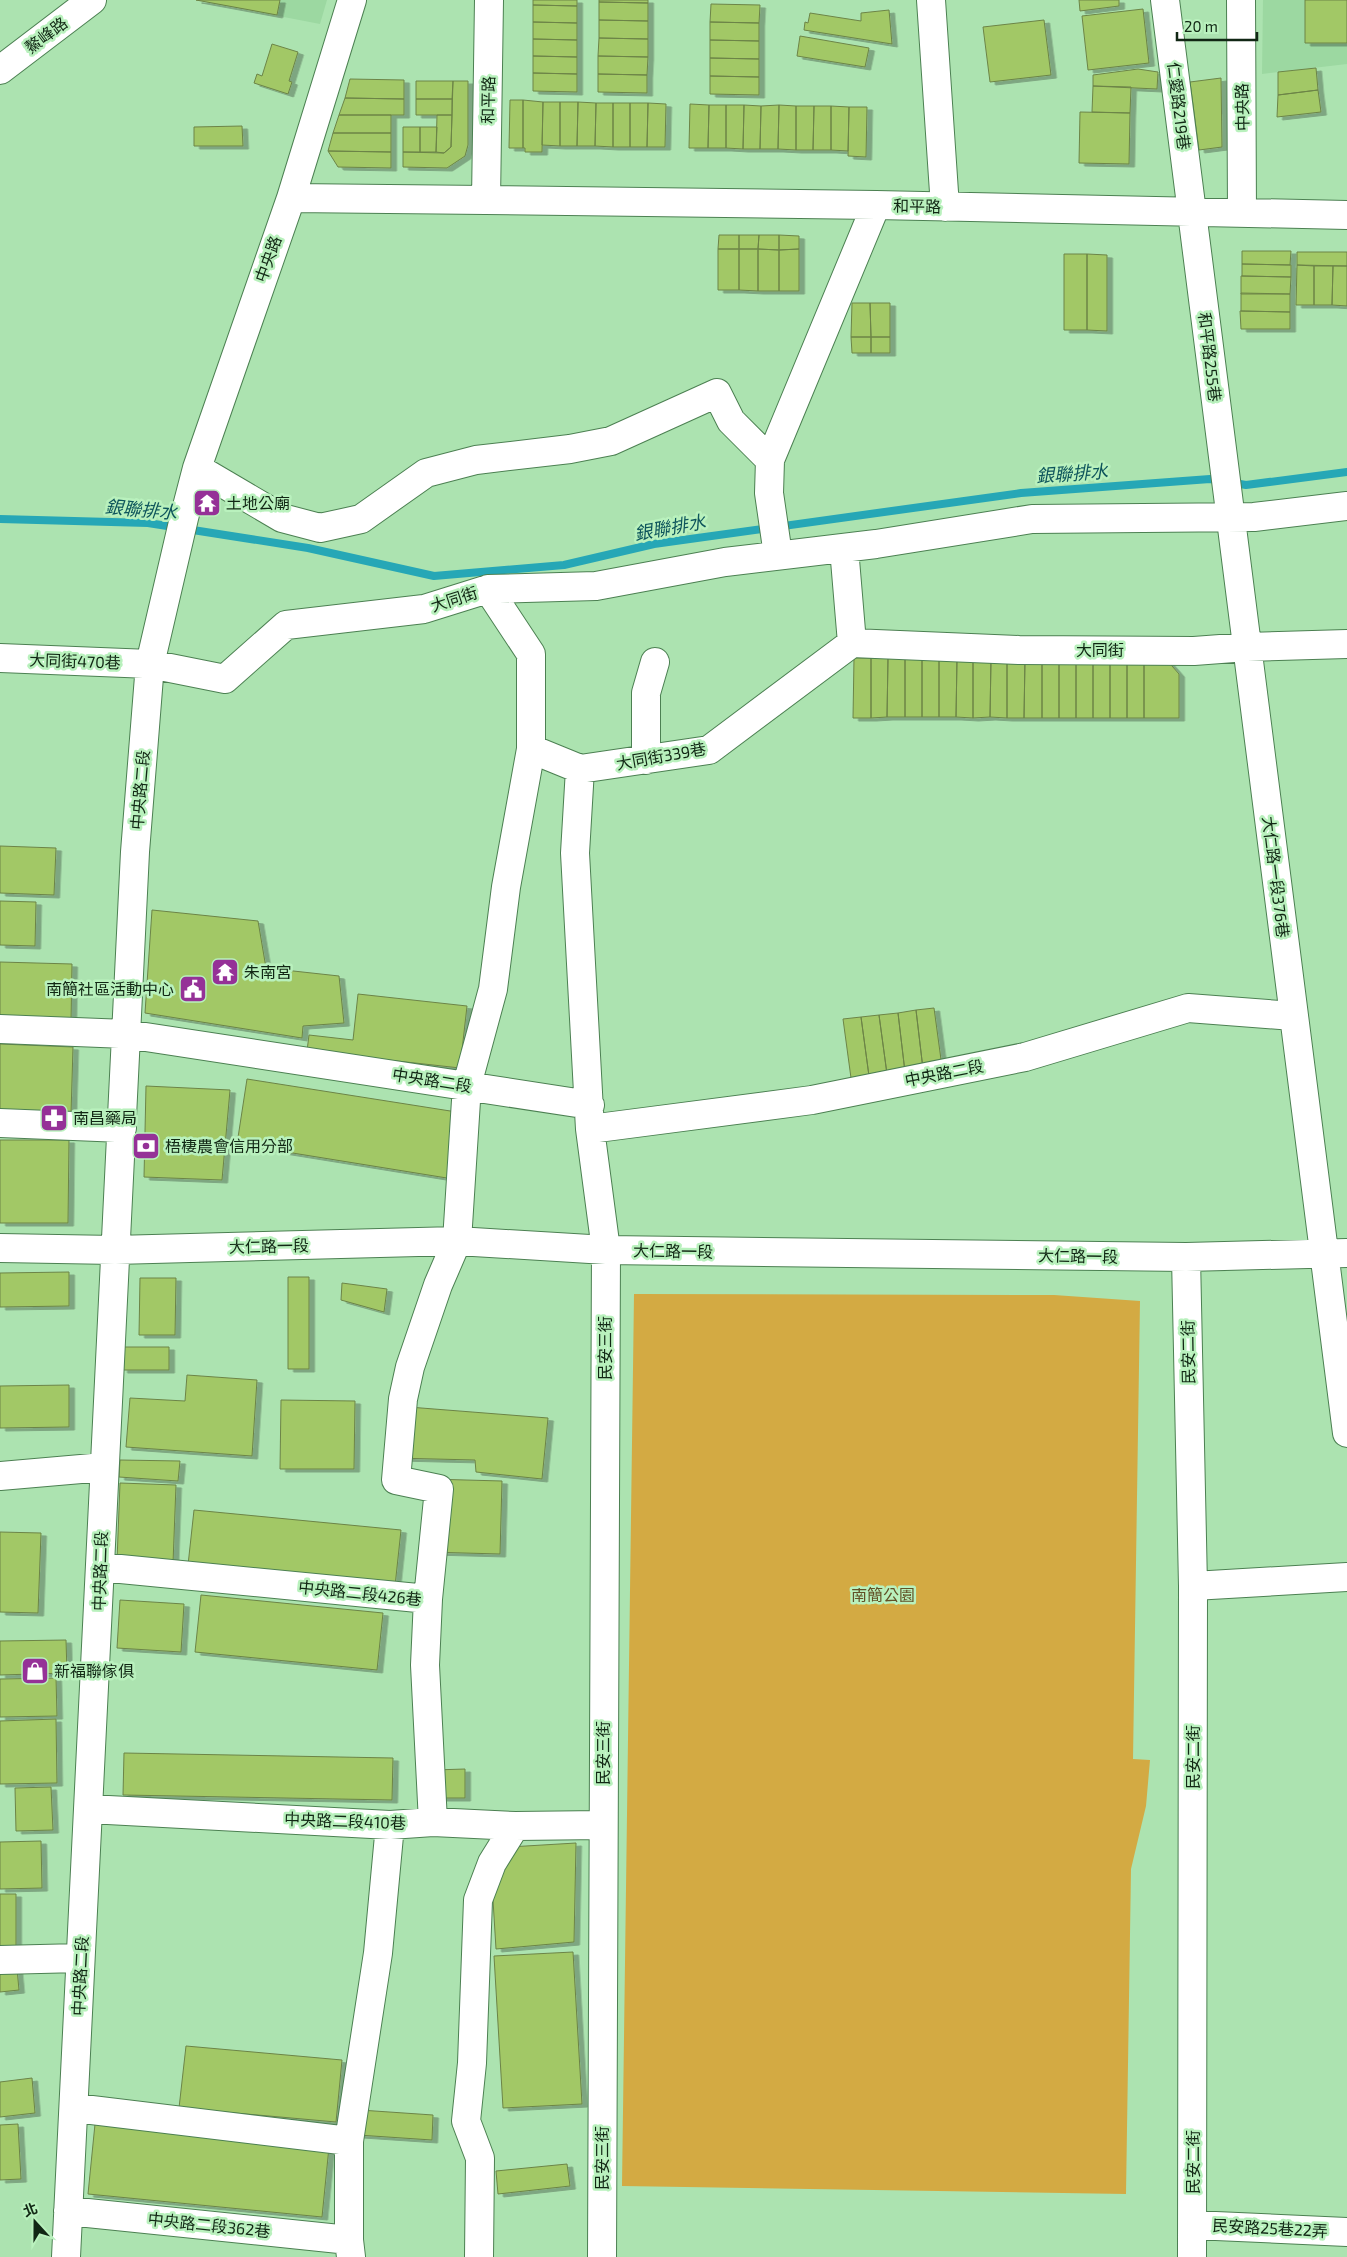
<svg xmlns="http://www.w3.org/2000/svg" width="1347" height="2257" font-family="'Exo 2','Noto Sans TC',sans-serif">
	<defs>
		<filter id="shadow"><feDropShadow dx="5.5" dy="3" stdDeviation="0" flood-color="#0004"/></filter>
	</defs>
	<rect width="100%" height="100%" fill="#ace3b0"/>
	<path fill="#9cd8a1" d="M 196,0 L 327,0 L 320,24 Z
		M 1263,0 L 1347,0 L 1347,64 L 1262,74 Z"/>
	<path fill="#d3aa43" d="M 634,1294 L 1054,1295 L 1140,1301 L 1133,1759 L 1150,1760 L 1146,1806 L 1131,1869 L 1126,2194 L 622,2186 Z"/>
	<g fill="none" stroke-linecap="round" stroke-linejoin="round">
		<path stroke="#26a7b6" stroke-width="8" d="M 0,519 L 148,523 L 308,548 L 434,576 L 564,565 L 654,544 L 1021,493 L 1210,479 L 1246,485 L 1347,472"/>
	</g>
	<path fill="#a2c866" stroke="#6c8447" filter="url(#shadow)" d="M 196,0 L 280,0 L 277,15 Z
		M 533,0 L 577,0 L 577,6 L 533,5 Z
		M 599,0 L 648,0 L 648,3 L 599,2 Z
		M 1079,0 L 1119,0 L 1119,6 L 1080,11 Z
		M 1305,0 L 1347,0 L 1347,43 L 1305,43 Z
		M 599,2 L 648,3 L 648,21 L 599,20 Z
		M 711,4 L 760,5 L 759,23 L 710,22 Z
		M 533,5 L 577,6 L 577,23 L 533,22 Z
		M 1143,9 L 1149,63 L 1088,70 L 1082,16 Z
		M 889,10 L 892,44 L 804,30 L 805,22 L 808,23 L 810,13 L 861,21 L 861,13 Z
		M 599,20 L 648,21 L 648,39 L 599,38 Z
		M 1044,20 L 1051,75 L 990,82 L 983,27 Z
		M 533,22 L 577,23 L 577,40 L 533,39 Z
		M 710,22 L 759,23 L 759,41 L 710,40 Z
		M 800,36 L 869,48 L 865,67 L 797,56 Z
		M 599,38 L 648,39 L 648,57 L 598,56 Z
		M 533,39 L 577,40 L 577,57 L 533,56 Z
		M 710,40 L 759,41 L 759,59 L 710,58 Z
		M 272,44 L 298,52 L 289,81 L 292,82 L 288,94 L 254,83 L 257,74 L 262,76 Z
		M 533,56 L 577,57 L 577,74 L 533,73 Z
		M 598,56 L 648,57 L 647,75 L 598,74 Z
		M 710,58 L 759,59 L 759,77 L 710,76 Z
		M 1316,68 L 1318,90 L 1278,95 L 1278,72 Z
		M 1138,69 L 1158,72 L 1157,89 L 1093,86 L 1093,75 Z
		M 533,73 L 577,74 L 577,92 L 533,91 Z
		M 598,74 L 647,75 L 647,93 L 598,92 Z
		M 710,76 L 759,77 L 759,95 L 710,94 Z
		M 1221,78 L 1222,147 L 1199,150 L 1190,82 Z
		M 350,79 L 404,80 L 404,99 L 345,98 Z
		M 416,81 L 453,81 L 452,99 L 416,99 Z
		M 453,81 L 468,81 L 468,145 L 465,156 L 447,168 L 403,167 L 403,152 L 444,153 L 451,147 Z
		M 1093,86 L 1131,87 L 1130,113 L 1092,112 Z
		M 1318,90 L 1321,112 L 1277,117 L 1278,95 Z
		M 345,98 L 404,99 L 404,115 L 339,115 Z
		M 416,99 L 452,99 L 452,115 L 416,115 Z
		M 510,100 L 523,100 L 523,148 L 509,148 Z
		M 523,100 L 543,102 L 542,152 L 525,152 L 525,148 L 523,148 Z
		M 543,102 L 560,102 L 560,146 L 542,145 Z
		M 560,102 L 578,102 L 577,146 L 560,146 Z
		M 578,102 L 596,103 L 595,146 L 577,146 Z
		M 596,103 L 613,103 L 613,147 L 595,146 Z
		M 613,103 L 630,103 L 630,147 L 613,147 Z
		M 630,103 L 648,103 L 647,147 L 630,147 Z
		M 648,103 L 666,104 L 665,147 L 647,147 Z
		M 690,104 L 709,105 L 708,148 L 689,148 Z
		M 709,105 L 726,105 L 726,148 L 708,148 Z
		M 726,105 L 744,105 L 743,149 L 726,148 Z
		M 744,105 L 761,106 L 760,149 L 743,149 Z
		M 779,105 L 778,149 L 760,149 L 761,106 Z
		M 779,105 L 796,106 L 796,150 L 778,149 Z
		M 796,106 L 814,106 L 813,150 L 796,150 Z
		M 814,106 L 831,106 L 831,150 L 813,150 Z
		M 831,106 L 849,107 L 848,151 L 831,150 Z
		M 849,107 L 867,107 L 866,157 L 848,156 Z
		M 1080,112 L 1130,113 L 1129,164 L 1079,163 Z
		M 339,115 L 391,115 L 391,133 L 333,133 Z
		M 437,115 L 452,115 L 451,147 L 444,153 L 436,152 Z
		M 242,126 L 243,146 L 194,146 L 194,127 Z
		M 403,127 L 420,127 L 420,152 L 403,152 Z
		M 420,127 L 437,127 L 436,152 L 420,152 Z
		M 333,133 L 391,133 L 391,152 L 328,151 Z
		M 328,151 L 391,152 L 391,168 L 338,167 Z
		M 719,235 L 739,235 L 739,249 L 718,249 Z
		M 739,235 L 759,235 L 758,249 L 739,249 Z
		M 759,235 L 779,235 L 779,250 L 758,249 Z
		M 779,235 L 799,236 L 799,249 L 779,250 Z
		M 718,249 L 739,249 L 739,290 L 718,290 Z
		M 739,249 L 758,249 L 758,291 L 739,290 Z
		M 758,249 L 779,250 L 779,291 L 758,291 Z
		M 799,249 L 799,291 L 779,291 L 779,250 Z
		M 1242,251 L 1291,251 L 1290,265 L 1242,264 Z
		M 1297,252 L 1347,252 L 1347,266 L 1297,265 Z
		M 1064,254 L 1087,254 L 1087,330 L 1064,330 Z
		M 1087,254 L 1107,255 L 1107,331 L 1087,330 Z
		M 1242,264 L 1291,265 L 1291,277 L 1242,276 Z
		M 1297,265 L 1314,266 L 1314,305 L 1296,305 Z
		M 1314,266 L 1333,266 L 1332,305 L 1314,305 Z
		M 1333,266 L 1347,266 L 1347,306 L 1332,305 Z
		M 1241,276 L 1291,277 L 1290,294 L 1241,294 Z
		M 1241,293 L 1290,294 L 1290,312 L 1241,311 Z
		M 852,303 L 870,303 L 871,337 L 851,337 Z
		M 870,303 L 890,303 L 890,337 L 871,337 Z
		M 1240,311 L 1290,312 L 1290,329 L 1241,329 Z
		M 851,337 L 871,337 L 871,353 L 852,353 Z
		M 871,337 L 890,337 L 890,353 L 871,353 Z
		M 854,658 L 871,658 L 871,718 L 853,718 Z
		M 871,658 L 888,658 L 887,717 L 871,718 Z
		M 888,658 L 905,658 L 905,717 L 887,717 Z
		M 905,658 L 922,658 L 922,717 L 905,717 Z
		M 922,658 L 939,658 L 939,717 L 922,717 Z
		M 939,658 L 957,658 L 956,717 L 939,717 Z
		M 957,658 L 973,658 L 973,718 L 956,717 Z
		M 973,658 L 991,658 L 990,717 L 973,718 Z
		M 991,658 L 1007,658 L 1007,718 L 990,717 Z
		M 1007,658 L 1025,658 L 1024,718 L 1007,718 Z
		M 1025,658 L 1042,658 L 1042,718 L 1024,718 Z
		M 1042,658 L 1059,658 L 1059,718 L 1042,718 Z
		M 1059,658 L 1076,658 L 1076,718 L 1059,718 Z
		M 1076,658 L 1093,658 L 1093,718 L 1076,718 Z
		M 1093,658 L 1110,658 L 1110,718 L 1093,718 Z
		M 1110,658 L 1127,658 L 1127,718 L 1110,718 Z
		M 1127,658 L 1144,658 L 1144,718 L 1127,718 Z
		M 1144,658 L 1165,658 L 1179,674 L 1179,718 L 1144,718 Z
		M 0,846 L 56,848 L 54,895 L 0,893 Z
		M 0,901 L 36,902 L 35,946 L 0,945 Z
		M 152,910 L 258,921 L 266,968 L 339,976 L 344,1023 L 303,1026 L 302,1038 L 145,1013 Z
		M 0,962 L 72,964 L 71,1022 L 0,1021 Z
		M 358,994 L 467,1006 L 460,1068 L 307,1051 L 309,1035 L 353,1040 Z
		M 934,1008 L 942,1067 L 923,1069 L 916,1010 Z
		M 916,1010 L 923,1069 L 905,1072 L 898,1013 Z
		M 898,1013 L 905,1072 L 887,1074 L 879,1015 Z
		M 879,1015 L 887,1074 L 869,1076 L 861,1017 Z
		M 861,1017 L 869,1076 L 851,1078 L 843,1019 Z
		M 0,1044 L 73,1047 L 71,1114 L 0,1112 Z
		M 247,1079 L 463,1113 L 453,1179 L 237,1144 Z
		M 146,1086 L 230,1090 L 222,1180 L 144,1177 Z
		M 0,1140 L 69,1140 L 68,1223 L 0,1223 Z
		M 69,1272 L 69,1306 L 0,1307 L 0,1273 Z
		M 288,1277 L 309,1277 L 309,1369 L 288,1369 Z
		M 140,1278 L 176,1278 L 175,1335 L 139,1335 Z
		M 342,1283 L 387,1289 L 384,1312 L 341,1300 Z
		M 122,1347 L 169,1347 L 169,1370 L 122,1370 Z
		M 187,1375 L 257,1380 L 252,1456 L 126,1447 L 130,1398 L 185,1401 Z
		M 69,1385 L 69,1427 L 0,1428 L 0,1386 Z
		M 281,1400 L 355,1401 L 354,1469 L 280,1469 Z
		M 396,1406 L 548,1418 L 542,1479 L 476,1472 L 475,1460 L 394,1458 Z
		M 120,1460 L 180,1461 L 178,1481 L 119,1477 Z
		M 430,1479 L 502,1481 L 500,1554 L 428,1552 Z
		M 120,1483 L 176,1485 L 173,1563 L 117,1561 Z
		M 194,1510 L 401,1530 L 395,1586 L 188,1565 Z
		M 0,1532 L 41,1533 L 38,1613 L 0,1612 Z
		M 201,1595 L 383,1613 L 377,1670 L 195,1652 Z
		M 120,1600 L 184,1604 L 181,1652 L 117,1648 Z
		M 66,1640 L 67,1673 L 0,1675 L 0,1641 Z
		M 56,1678 L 57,1716 L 0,1717 L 0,1679 Z
		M 56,1719 L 57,1783 L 0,1784 L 0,1721 Z
		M 124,1753 L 393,1758 L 392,1800 L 123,1795 Z
		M 465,1769 L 465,1798 L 433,1798 L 433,1770 Z
		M 51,1787 L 53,1830 L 16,1831 L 15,1788 Z
		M 41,1841 L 42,1888 L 0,1889 L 0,1842 Z
		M 576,1843 L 574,1942 L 496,1949 L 493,1900 L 509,1847 Z
		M 0,1894 L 16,1894 L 16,1947 L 0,1947 Z
		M 573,1952 L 582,2104 L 503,2108 L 494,1956 Z
		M 17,1969 L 19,1990 L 0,1992 L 0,1971 Z
		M 186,2046 L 342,2060 L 336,2122 L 179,2108 Z
		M 32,2078 L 35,2113 L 0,2117 L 0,2082 Z
		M 360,2110 L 433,2115 L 432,2140 L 358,2135 Z
		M 18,2124 L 21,2179 L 0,2180 L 0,2125 Z
		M 95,2124 L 329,2147 L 322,2217 L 88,2194 Z
		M 567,2164 L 570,2186 L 498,2194 L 496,2171 Z"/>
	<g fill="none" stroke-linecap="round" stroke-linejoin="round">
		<g stroke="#4c8052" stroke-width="30">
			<path id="minor" d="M 931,0 L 945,207
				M 1165,0 L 1347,1433
				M 1241,0 L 1242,213
				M 0,70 L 92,0
				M 291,198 L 486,200 L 489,0
				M 486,200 L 876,205 L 1347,215
				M 197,468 L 282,518 L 320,528 L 361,519 L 426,473 L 476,460 L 570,449 L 611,441 L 717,393 L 731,421 L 770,460
				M 844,548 L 852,643
				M 778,555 L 769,493 L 770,460 L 876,205
				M 852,643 L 1019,650 L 1194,651 L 1247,647 L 1347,644
				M 0,658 L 150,664 L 225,679 L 286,625 L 424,609 L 488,589 L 596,586 L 725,562 L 876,544 L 1032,519 L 1254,517 L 1347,506
				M 531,749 L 580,769 L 709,750 L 852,643
				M 646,760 L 646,693 L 655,662
				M 580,769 L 575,853 L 590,1129 L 606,1250 L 602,2257
				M 0,1029 L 126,1034 L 590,1105
				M 0,1123 L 122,1128
				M 590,1129 L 812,1100 L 1025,1057 L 1188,1008 L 1293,1016
				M 0,1248 L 115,1250 L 457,1241 L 606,1250 L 1186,1257 L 1347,1253
				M 1186,1257 L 1193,1586 L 1192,2257
				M 0,1476 L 104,1467
				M 100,1567 L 428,1599 L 425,1665 L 433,1822
				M 1193,1586 L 1347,1577
				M 428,1599 L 439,1489 L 396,1480 L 403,1399 L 410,1367 L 438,1285 L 457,1241 L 467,1085 L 493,989 L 506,887 L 531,749 L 531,654 L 488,589
				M 89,1809 L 390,1825 L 433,1822 L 515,1826 L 602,1825
				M 0,1960 L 80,1958
				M 75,2108 L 349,2141
				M 68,2211 L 349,2240
				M 1193,2225 L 1347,2232
				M 66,2257 L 135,852 L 150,664 L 184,518 L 197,468 L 291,198 L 352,0
				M 351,2257 L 349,2240 L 349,2141 L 378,1953 L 390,1825
				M 479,2257 L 480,2158 L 466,2121 L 472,2063 L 478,1900 L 492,1863 L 515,1826"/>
		</g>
		<use href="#minor" stroke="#fff" stroke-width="28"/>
	</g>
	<defs>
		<g id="temple-square" transform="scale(1.4375)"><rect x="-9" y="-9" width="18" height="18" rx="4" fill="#953197" stroke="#b9f1bd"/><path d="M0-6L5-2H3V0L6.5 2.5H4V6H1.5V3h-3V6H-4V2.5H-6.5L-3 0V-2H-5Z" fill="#fff"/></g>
		<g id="civic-square" transform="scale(1.4375)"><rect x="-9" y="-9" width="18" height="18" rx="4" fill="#953197" stroke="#b9f1bd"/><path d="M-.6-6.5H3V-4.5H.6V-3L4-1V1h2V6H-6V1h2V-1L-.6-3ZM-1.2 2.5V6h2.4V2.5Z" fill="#fff"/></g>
		<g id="pharmacy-square" transform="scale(1.4375)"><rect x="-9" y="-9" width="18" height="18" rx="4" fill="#953197" stroke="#b9f1bd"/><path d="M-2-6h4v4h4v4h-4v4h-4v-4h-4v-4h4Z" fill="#fff"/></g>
		<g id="bank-square" transform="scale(1.4375)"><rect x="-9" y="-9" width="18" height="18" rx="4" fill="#953197" stroke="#b9f1bd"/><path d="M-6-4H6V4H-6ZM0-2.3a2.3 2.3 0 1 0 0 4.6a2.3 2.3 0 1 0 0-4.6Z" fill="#fff"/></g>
		<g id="shop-square" transform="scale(1.4375)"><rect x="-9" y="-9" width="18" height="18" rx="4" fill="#953197" stroke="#b9f1bd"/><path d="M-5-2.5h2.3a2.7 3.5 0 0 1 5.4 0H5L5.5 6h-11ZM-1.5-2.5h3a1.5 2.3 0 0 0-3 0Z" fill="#fff"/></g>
	</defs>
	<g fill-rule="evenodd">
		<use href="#temple-square" x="207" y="503"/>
		<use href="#temple-square" x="225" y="972"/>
		<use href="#civic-square" x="193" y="989"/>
		<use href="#pharmacy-square" x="54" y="1118"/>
		<use href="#bank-square" x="146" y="1146"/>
		<use href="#shop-square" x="35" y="1671"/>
	</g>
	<g text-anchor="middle" stroke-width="5" stroke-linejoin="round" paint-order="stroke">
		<g font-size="16" fill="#112714" stroke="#b9f1bd">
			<text transform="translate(46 35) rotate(-37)" y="6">鰲峰路</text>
			<text transform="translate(488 100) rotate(-89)" y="6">和平路</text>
			<text transform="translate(1179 106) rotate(83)" y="6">仁愛路219巷</text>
			<text transform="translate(1242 107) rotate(-91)" y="6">中央路</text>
			<text transform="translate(917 206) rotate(1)" y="6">和平路</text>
			<text transform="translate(268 259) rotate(-70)" y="6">中央路</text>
			<text transform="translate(1210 357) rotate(83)" y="6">和平路255巷</text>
			<text transform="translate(454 599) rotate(-18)" y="6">大同街</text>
			<text x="1100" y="656">大同街</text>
			<text transform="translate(75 661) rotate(2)" y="6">大同街470巷</text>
			<text transform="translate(661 756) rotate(-10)" y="6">大同街339巷</text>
			<text transform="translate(140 790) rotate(-85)" y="6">中央路二段</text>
			<text transform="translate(1276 877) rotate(83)" y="6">大仁路一段376巷</text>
			<text transform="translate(944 1073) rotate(-11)" y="6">中央路二段</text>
			<text transform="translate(432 1080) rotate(9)" y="6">中央路二段</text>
			<text transform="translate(269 1246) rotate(-1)" y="6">大仁路一段</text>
			<text transform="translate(673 1251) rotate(1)" y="6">大仁路一段</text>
			<text transform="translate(1078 1256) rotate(1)" y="6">大仁路一段</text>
			<text transform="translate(605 1348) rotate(-90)" y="6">民安三街</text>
			<text transform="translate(1188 1352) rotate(-91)" y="6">民安二街</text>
			<text transform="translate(100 1571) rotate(-88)" y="6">中央路二段</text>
			<text transform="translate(360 1593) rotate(6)" y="6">中央路二段426巷</text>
			<text transform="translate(603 1753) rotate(-90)" y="6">民安三街</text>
			<text transform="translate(1193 1757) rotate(-90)" y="6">民安二街</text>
			<text transform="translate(345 1821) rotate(2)" y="6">中央路二段410巷</text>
			<text transform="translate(80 1976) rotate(-87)" y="6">中央路二段</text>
			<text transform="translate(602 2158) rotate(-90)" y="6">民安三街</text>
			<text transform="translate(1193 2162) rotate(-90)" y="6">民安二街</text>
			<text transform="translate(209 2225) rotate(6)" y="6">中央路二段362巷</text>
			<text transform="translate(1270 2228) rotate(3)" y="6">民安路25巷22弄</text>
		</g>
		<g font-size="16" fill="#112714" stroke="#b9f1bd" text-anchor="start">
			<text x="226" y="509">土地公廟</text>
			<text x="244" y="978">朱南宮</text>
			<text x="174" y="995" text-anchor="end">南簡社區活動中心</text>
			<text x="73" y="1124">南昌藥局</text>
			<text x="165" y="1152">梧棲農會信用分部</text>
			<text x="54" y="1677">新福聯傢俱</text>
		</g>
		<g font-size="16" fill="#625025" stroke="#b9f1bd">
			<text x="883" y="1601">南簡公園</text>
		</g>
		<g font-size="18" font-style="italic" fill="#0d545b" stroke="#b9f1bd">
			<text transform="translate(1072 474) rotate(-4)" y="6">銀聯排水</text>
			<text transform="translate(141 510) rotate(5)" y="6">銀聯排水</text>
			<text transform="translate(670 528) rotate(-10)" y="6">銀聯排水</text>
		</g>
	</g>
	<g transform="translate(35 2222) rotate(339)" stroke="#b9f1bd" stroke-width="4" paint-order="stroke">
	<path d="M0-4L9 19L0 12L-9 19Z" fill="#112714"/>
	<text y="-8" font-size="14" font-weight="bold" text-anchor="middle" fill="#112714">北</text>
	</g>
	<path d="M1177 32v8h80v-8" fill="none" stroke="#112714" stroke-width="2.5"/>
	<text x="1184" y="32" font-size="15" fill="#112714" stroke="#b9f1bd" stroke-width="4" paint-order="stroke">20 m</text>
</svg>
